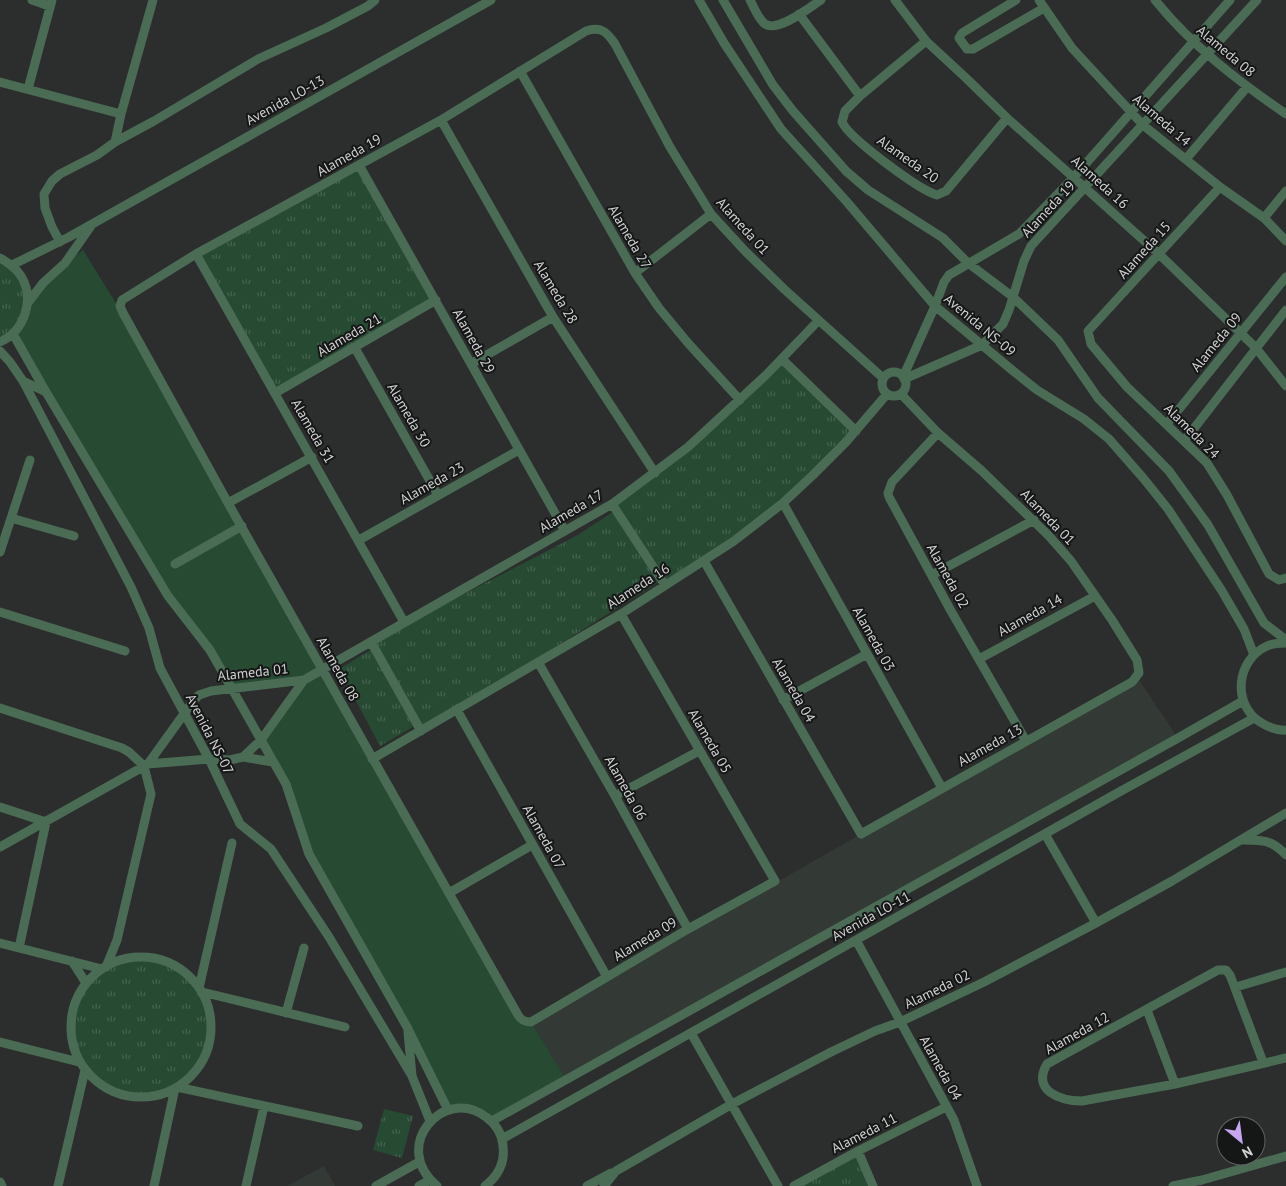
<svg xmlns="http://www.w3.org/2000/svg" width="1286" height="1186" font-family="'PT Sans',sans-serif">
	<defs>
		<pattern id="park-tufts" width="24" height="20" patternUnits="userSpaceOnUse" patternTransform="scale(1.25)"><rect width="24" height="20" fill="#274a33"/><path d="M3 7l-1-3M5 7V3M7 7l1-3M15 17l-1-3M17 17v-4M19 17l1-3" fill="none" stroke="#456350"/></pattern>
	</defs>
	<rect width="100%" height="100%" fill="#2c2e2d"/>
	<path fill="#333a35" d="M 1137,677 L 1178,738 L 567,1081 L 531,1022 Z
		M 324,1166 L 335,1186 L 287,1186 Z"/>
	<path fill="#274a33" d="M 83,250 L 127,321 L 523,1021 L 531,1022 L 567,1081 L 492,1121 L 464,1108 L 448,1110 L 324,881 L 286,784 L 261,740 L 303,680 L 231,688 L 166,597 L 13,334 L 27,304 L 65,263 Z"/>
	<path fill="url(#park-tufts)" d="M 359,165 L 436,300 L 275,393 L 196,254 Z
		M 0,258 L 25,285 L 25,315 L 0,342 Z
		M 782,359 L 856,431 L 754,526 L 665,585 L 624,523 L 657,583 L 421,731 L 416,725 L 380,746 L 339,669 L 374,648 L 371,642 L 576,536 L 616,510 L 612,504 L 655,473 Z
		M72 1027a69 69 0 1 1 138 0a69 69 0 1 1-138 0Z
		M 384,1109 L 413,1116 L 402,1158 L 373,1150 Z
		M 858,1151 L 871,1186 L 794,1186 Z"/>
	<g fill="none" stroke-linecap="round" stroke-linejoin="round">
		<path stroke="#4a6c55" stroke-width="9" d="M 32,0 L 49,6
			M 699,0 L 724,43 L 781,129 L 847,202 L 935,306 L 1012,370 L 1037,390 L 1084,419 L 1109,439 L 1144,479 L 1168,509 L 1222,591 L 1244,629 L 1254,655
			M 723,0 L 773,85 L 793,111 L 846,171 L 868,190 L 943,238 L 968,263 L 1013,297 L 1058,340 L 1098,398 L 1169,471 L 1208,525 L 1264,623 L 1286,640
			M 750,0 C 754,7 758,19 765,24 C 778,33 810,7 821,0
			M 895,0 L 926,41 L 966,78 L 1007,118 L 1159,254 L 1256,348 L 1286,386
			M 1016,0 L 962,33 L 959,38 L 967,49 L 973,49 L 1044,8
			M 1039,0 L 1072,48 L 1143,125 L 1220,187 L 1264,218 L 1286,241
			M 1155,0 C 1192,46 1238,81 1286,114
			M 799,14 L 860,96
			M 926,41 L 860,96 L 845,111 L 842,122 C 849,138 919,190 937,195 L 946,191 L 1007,118
			M 520,71 L 635,273 L 659,308 L 688,343 L 740,400
			M 0,82 L 121,114
			M 28,89 L 52,0
			M 441,120 L 553,317 L 655,473
			M 115,142 L 121,114 L 153,0
			M 1186,159 L 1247,87
			M 359,165 L 565,531
			M 1220,187 L 1088,331 L 1091,344 L 1127,387 L 1207,463 L 1227,495 L 1269,574 L 1279,580 L 1286,578
			M 1264,218 L 1286,191
			M 60,242 L 52,227 L 45,208 L 44,194 L 52,181 L 60,174 L 97,155 L 115,142 L 154,121 L 258,59 L 326,28 L 368,6 L 375,0
			M 196,254 L 404,622
			M 0,258 C 8,263 15,267 21,276 C 35,299 25,331 0,342
			M 12,265 L 69,237 L 491,0
			M 635,273 L 711,214
			M 27,304 L 43,283 L 65,263 L 91,226
			M 13,334 L 46,392 L 168,596 L 210,650 L 261,740 L 286,784 L 309,854 L 407,1027 L 448,1110
			M 355,348 L 438,495
			M 0,351 L 10,362 L 23,381 L 46,392
			M 782,359 L 856,431
			M 471,364 L 553,317
			M882 384a12 12 0 1 1 24 0a12 12 0 1 1-24 0Z
			M 903,377 L 935,306 L 944,282 L 949,275 L 1019,234 L 1074,177 L 1230,0
			M 904,379 L 982,345 L 1003,324 L 1009,310 L 1024,261 L 1031,246 L 1257,0
			M 23,381 L 131,587 L 149,628 L 160,668 L 209,759 L 240,824 L 271,849 L 329,937 L 412,1076
			M 275,393 L 436,300
			M 1167,424 L 1286,277
			M 938,433 L 892,482 L 888,493 L 889,497 L 951,611 L 1026,741
			M 1185,440 L 1286,310
			M 228,503 L 312,457
			M 783,503 L 942,788
			M 612,504 L 665,585
			M 11,518 L 74,536
			M 359,540 L 519,450
			M 0,552 L 30,460
			M 704,561 L 861,834 L 1132,682 L 1139,673 L 1137,660 L 1112,620 L 1071,561 L 1049,536 L 982,471 L 938,433 L 901,394
			M 175,564 L 242,526
			M 932,575 L 1034,520
			M 0,612 L 125,651
			M 621,614 L 775,881 L 688,929 L 531,1022 C 524,1022 521,1020 518,1015 L 228,503 L 123,313 L 120,306 L 122,300 L 196,254 L 441,120 L 586,31 C 601,26 607,32 615,44 L 670,147 L 711,214 L 745,251 L 784,289 L 883,378
			M 371,642 L 421,731
			M 1286,643 C 1279,643 1273,643 1267,646 C 1236,660 1232,704 1260,722 C 1268,727 1277,731 1286,730
			M 979,659 L 1095,596
			M 538,662 L 615,796 L 688,929
			M 783,700 L 867,654
			M 0,708 L 122,748 L 129,752 L 144,766 L 151,794 L 117,940 L 106,967
			M 457,710 L 607,977
			M 243,757 L 261,740 L 304,680
			M 372,759 L 621,614 L 734,541 L 783,503 L 813,475 L 846,442 L 887,394
			M 148,764 L 194,700 L 199,695 L 211,691 L 304,680 L 612,504 L 688,447 L 766,375 L 818,321
			M 615,796 L 699,751
			M 0,807 L 46,822 L 19,948
			M 1045,834 L 1096,923
			M 1241,840 C 1262,840 1271,839 1286,855
			M 0,847 L 148,764 L 209,759 L 230,760 L 243,757 L 273,762
			M 449,893 L 532,845
			M 856,940 L 954,1120 L 977,1186
			M 0,943 L 102,969
			M71 1027a70 70 0 1 1 140 0a70 70 0 1 1-140 0Z
			M 72,961 L 86,983
			M 1236,987 L 1286,972
			M 199,988 L 232,843
			M 202,992 L 345,1027
			M 1147,1010 L 1175,1084
			M 286,1013 L 304,948
			M 408,1032 L 412,1076 L 430,1121
			M 691,1033 L 778,1186
			M 0,1042 L 79,1062
			M 1263,1062 L 1230,975 L 1226,970 L 1218,970 L 1047,1064 C 1031,1091 1061,1101 1082,1101 L 1175,1084 L 1286,1058
			M 177,1087 L 358,1126
			M 492,1121 L 1178,738 L 1243,701
			M 502,1139 L 1121,791 L 1254,718
			M 858,1151 L 873,1186
			M 0,1182 L 2,1186
			M 58,1186 L 85,1070
			M 154,1186 L 175,1088
			M 246,1186 L 264,1106
			M 376,1186 L 419,1162
			M 419,1186 L 430,1180
			M 437,1186 C 390,1147 443,1085 486,1117 C 496,1124 502,1134 503,1146 C 505,1162 498,1176 485,1186
			M 587,1186 L 611,1173
			M 604,1186 L 616,1171 L 732,1104 L 831,1052 L 875,1031 L 900,1022 L 984,982 L 1096,923 L 1172,881 L 1286,813
			M 794,1186 L 858,1151 L 946,1107
			M 1173,1186 L 1202,1180 L 1286,1156"/>
	</g>
	<g text-anchor="middle" stroke-width="4" stroke-linejoin="round" paint-order="stroke">
		<g font-size="14" fill="#d1d2d1" stroke="#151616">
			<text transform="translate(1226 51) rotate(40)" y="5">Alameda 08</text>
			<text transform="translate(285 100) rotate(-29)" y="5">Avenida LO-13</text>
			<text transform="translate(1162 120) rotate(41)" y="5">Alameda 14</text>
			<text transform="translate(349 155) rotate(-29)" y="5">Alameda 19</text>
			<text transform="translate(908 159) rotate(35)" y="5">Alameda 20</text>
			<text transform="translate(1100 182) rotate(42)" y="5">Alameda 16</text>
			<text transform="translate(1048 209) rotate(-47)" y="5">Alameda 19</text>
			<text transform="translate(743 226) rotate(48)" y="5">Alameda 01</text>
			<text transform="translate(630 237) rotate(60)" y="5">Alameda 27</text>
			<text transform="translate(1144 250) rotate(-48)" y="5">Alameda 15</text>
			<text transform="translate(556 292) rotate(59)" y="5">Alameda 28</text>
			<text transform="translate(980 325) rotate(40)" y="5">Avenida NS-09</text>
			<text transform="translate(349 335) rotate(-30)" y="5">Alameda 21</text>
			<text transform="translate(474 341) rotate(61)" y="5">Alameda 29</text>
			<text transform="translate(1216 342) rotate(-51)" y="5">Alameda 09</text>
			<text transform="translate(409 415) rotate(60)" y="5">Alameda 30</text>
			<text transform="translate(313 431) rotate(60)" y="5">Alameda 31</text>
			<text transform="translate(1192 431) rotate(45)" y="5">Alameda 24</text>
			<text transform="translate(432 483) rotate(-29)" y="5">Alameda 23</text>
			<text transform="translate(571 511) rotate(-30)" y="5">Alameda 17</text>
			<text transform="translate(1048 517) rotate(46)" y="5">Alameda 01</text>
			<text transform="translate(948 576) rotate(61)" y="5">Alameda 02</text>
			<text transform="translate(638 586) rotate(-33)" y="5">Alameda 16</text>
			<text transform="translate(1030 615) rotate(-29)" y="5">Alameda 14</text>
			<text transform="translate(874 639) rotate(61)" y="5">Alameda 03</text>
			<text transform="translate(338 669) rotate(61)" y="5">Alameda 08</text>
			<text transform="translate(253 672) rotate(-6)" y="5">Alameda 01</text>
			<text transform="translate(794 690) rotate(60)" y="5">Alameda 04</text>
			<text transform="translate(210 734) rotate(63)" y="5">Avenida NS-07</text>
			<text transform="translate(710 741) rotate(60)" y="5">Alameda 05</text>
			<text transform="translate(990 745) rotate(-29)" y="5">Alameda 13</text>
			<text transform="translate(626 788) rotate(61)" y="5">Alameda 06</text>
			<text transform="translate(544 837) rotate(61)" y="5">Alameda 07</text>
			<text transform="translate(871 916) rotate(-29)" y="5">Avenida LO-11</text>
			<text transform="translate(645 939) rotate(-31)" y="5">Alameda 09</text>
			<text transform="translate(937 989) rotate(-26)" y="5">Alameda 02</text>
			<text transform="translate(1077 1033) rotate(-29)" y="5">Alameda 12</text>
			<text transform="translate(941 1068) rotate(61)" y="5">Alameda 04</text>
			<text transform="translate(864 1133) rotate(-27)" y="5">Alameda 11</text>
		</g>
	</g>
	<g transform="translate(1241 1141) rotate(151)"><circle r="24" fill="#151616" stroke="#606161"/>
	<path d="M0-4L9 19L0 12L-9 19Z" fill="#c6a6f0"/>
	<text y="-8" font-size="14" font-weight="bold" text-anchor="middle" fill="#d1d2d1">N</text>
	</g>
</svg>
